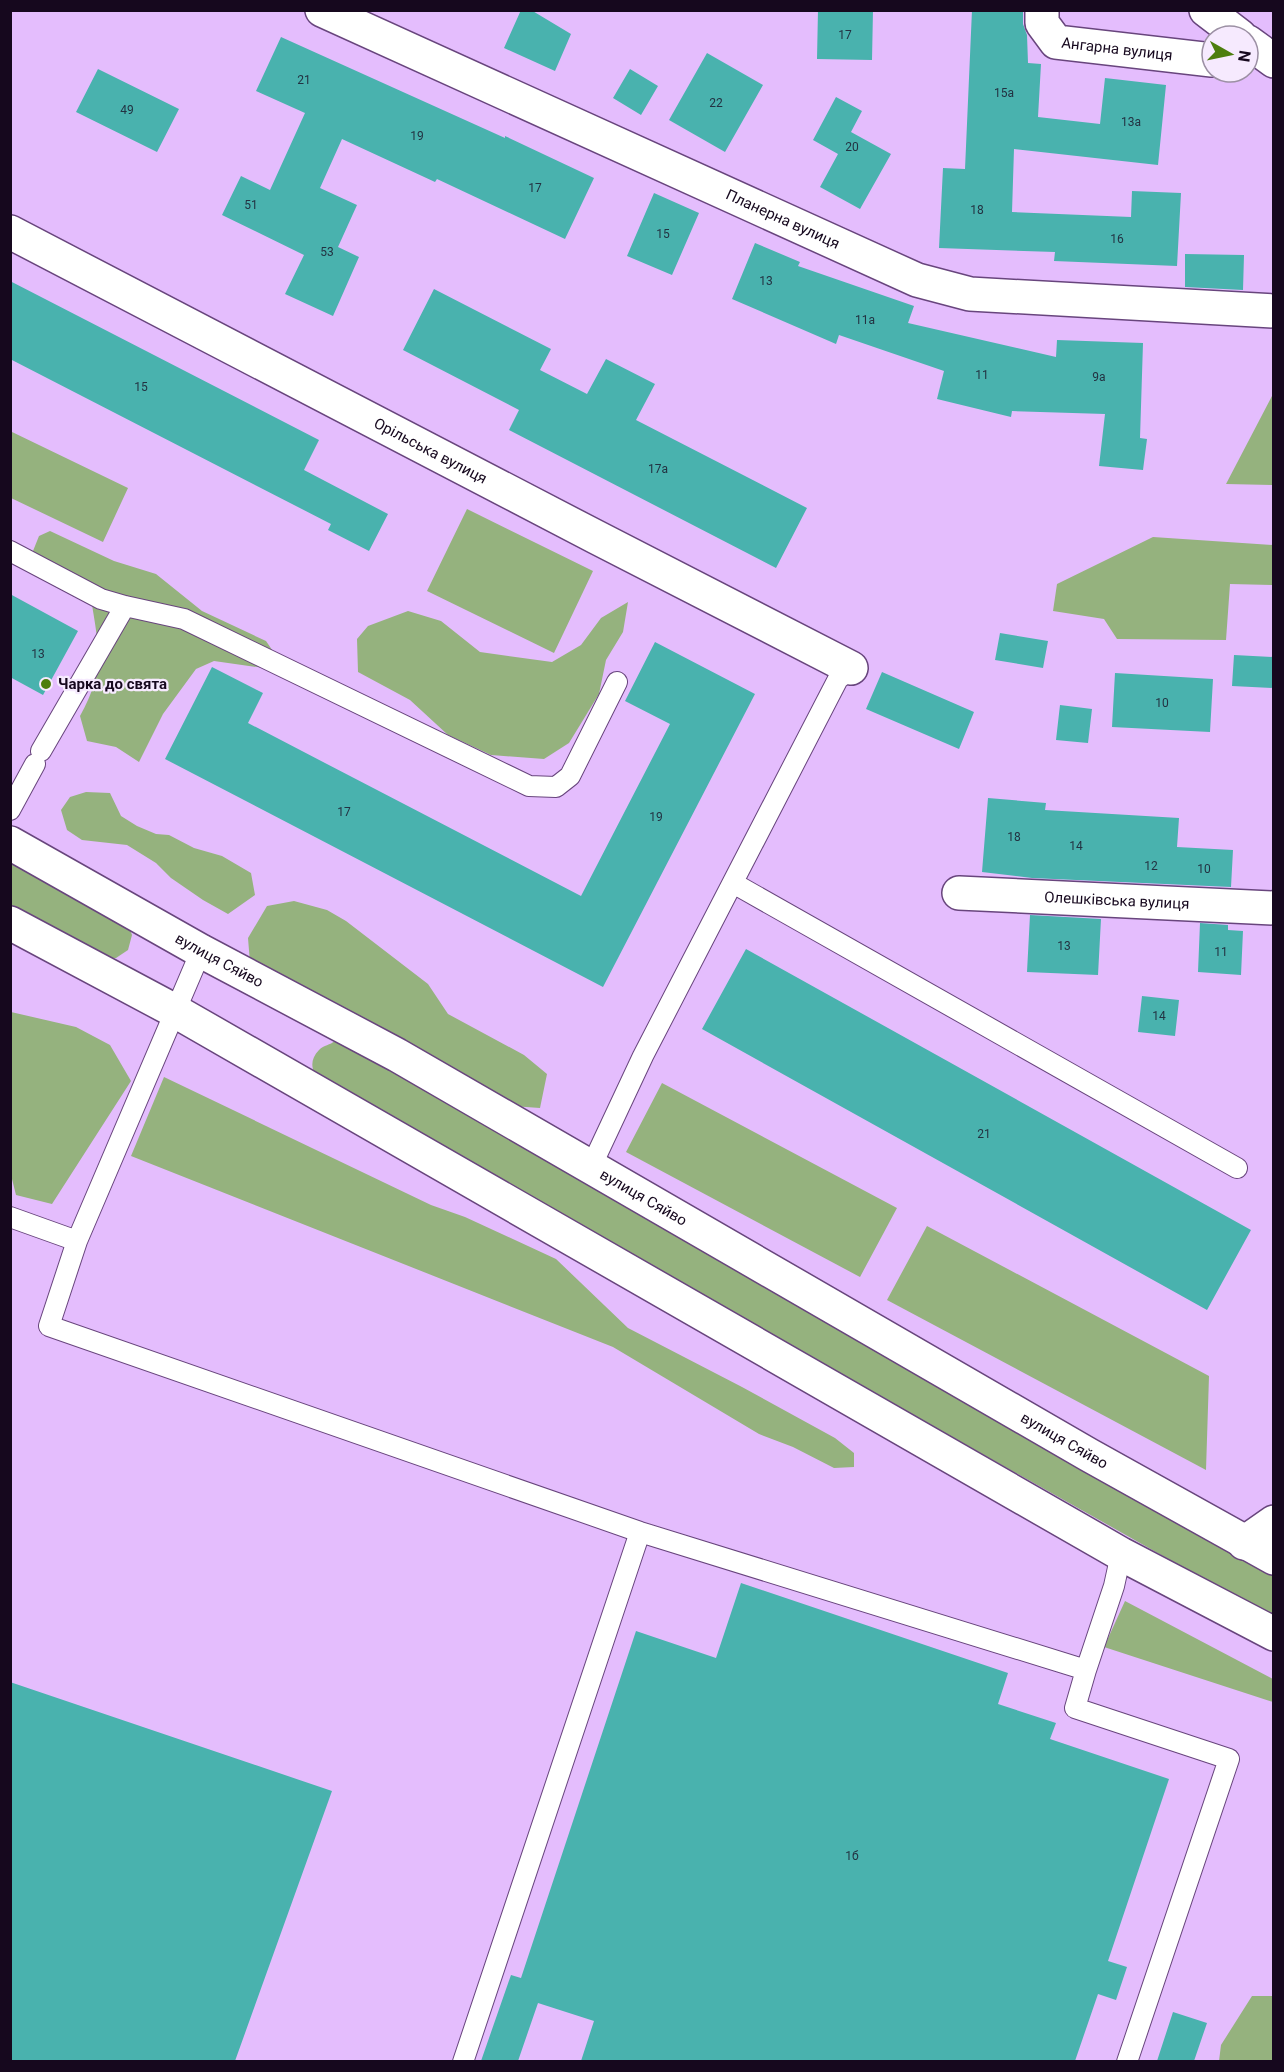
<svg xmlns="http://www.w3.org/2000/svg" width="1284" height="2072" font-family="Roboto,sans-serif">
	<rect width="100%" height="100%" fill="#e4bdfd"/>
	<path fill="#95b27e" d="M 1273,394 L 1273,485 L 1226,484 Z
		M 10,431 L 128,488 L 103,542 L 11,498 Z
		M 467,509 L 593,571 L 554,653 L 427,591 Z
		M 50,531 L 114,561 L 156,574 L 202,611 L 266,641 L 279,660 L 264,668 L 214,661 L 196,669 L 163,714 L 139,762 L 116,747 L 87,741 L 80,716 C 105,672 99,647 91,599 L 27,566 L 39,536 Z
		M 1153,537 L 1273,545 L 1273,585 L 1230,584 L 1226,640 L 1117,639 L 1104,619 L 1053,611 L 1057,584 Z
		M 628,602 L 623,632 L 606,660 L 599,694 L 569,743 L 544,759 L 491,755 L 448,735 L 410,700 L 358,672 L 357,639 L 368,626 L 408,611 L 441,621 L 480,652 L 552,662 L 581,645 L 601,618 Z
		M 86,792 L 110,793 L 121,816 L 137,826 L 156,834 L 169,835 L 194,848 L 222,856 L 251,873 L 255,895 L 228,914 L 203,900 L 171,878 L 156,863 L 127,845 L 82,840 L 67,830 L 61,810 L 70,797 Z
		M 11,857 L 129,927 L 132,935 L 128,950 L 116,958 L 107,958 L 11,905 Z
		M 294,901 L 327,910 L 346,921 L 428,984 L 448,1014 L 524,1055 L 547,1074 L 540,1108 L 512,1106 L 406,1041 L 379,1039 L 250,963 L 248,938 L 267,906 Z
		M 11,1012 L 76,1027 L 110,1045 L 131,1081 L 52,1204 L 16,1195 L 11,1175 Z
		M 335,1041 L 377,1050 L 1273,1566 L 1273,1616 L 1248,1604 L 320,1080 C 311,1072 309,1060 319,1050 C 324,1045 330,1045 335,1041 Z
		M 164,1077 L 431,1205 L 465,1217 L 556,1259 L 628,1328 L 742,1387 L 835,1438 L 854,1453 L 854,1467 L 834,1468 L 793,1447 L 759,1434 L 613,1347 L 131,1156 Z
		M 662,1083 L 897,1208 L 860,1277 L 626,1152 Z
		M 927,1226 L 1209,1376 L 1206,1470 L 887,1300 Z
		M 1125,1601 L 1273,1679 L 1273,1702 L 1104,1647 Z
		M 1252,1996 L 1273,1996 L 1273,2061 L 1219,2061 L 1221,2045 Z"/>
	<path fill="#49b2ae" d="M 521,10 L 531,10 L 571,34 L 555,71 L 504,48 Z
		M 818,10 L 873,10 L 872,60 L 817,59 Z
		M 972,10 L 1023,10 L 1023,24 L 1027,35 L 1028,63 L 1041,64 L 1038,117 L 1100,124 L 1105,78 L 1166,85 L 1158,165 L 1014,149 L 1012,212 L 1131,217 L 1132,191 L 1181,193 L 1177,266 L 1054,261 L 1055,252 L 939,248 L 943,168 L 965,169 Z
		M 281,37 L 505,138 L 505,136 L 594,178 L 565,239 L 437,179 L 435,182 L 342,139 L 320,188 L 357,205 L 338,247 L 359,257 L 333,316 L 285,294 L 304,255 L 222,215 L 241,176 L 270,190 L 305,113 L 256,91 Z
		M 707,53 L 763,85 L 725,152 L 669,120 Z
		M 98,69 L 179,109 L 157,152 L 76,112 Z
		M 630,69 L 658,86 L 641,115 L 613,98 Z
		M 836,97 L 862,111 L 851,132 L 891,154 L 860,209 L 820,187 L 838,154 L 813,140 Z
		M 654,193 L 699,213 L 672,275 L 627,256 Z
		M 755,243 L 800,262 L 798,266 L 914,306 L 908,323 L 1056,357 L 1057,340 L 1143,343 L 1140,438 L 1147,439 L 1143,470 L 1099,466 L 1105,414 L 1012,411 L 1011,417 L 937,399 L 944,371 L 839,335 L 836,344 L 732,299 Z
		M 1185,254 L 1244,255 L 1243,290 L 1185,287 Z
		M 10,281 L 319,440 L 304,470 L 388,514 L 369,551 L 328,530 L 331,524 L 10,359 Z
		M 434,289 L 551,349 L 540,370 L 587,394 L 606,359 L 655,384 L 636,420 L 807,508 L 776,568 L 509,430 L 519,410 L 403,350 Z
		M 10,594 L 78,631 L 43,695 L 10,677 Z
		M 1000,633 L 1048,641 L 1043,668 L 995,660 Z
		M 655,642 L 755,694 L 603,987 L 165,759 L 212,667 L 263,693 L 248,723 L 581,896 L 670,724 L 625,701 Z
		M 1234,655 L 1274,657 L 1274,688 L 1232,686 Z
		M 882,672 L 974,712 L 959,749 L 866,709 Z
		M 1115,673 L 1213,679 L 1210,732 L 1112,727 Z
		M 1060,705 L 1092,709 L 1088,743 L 1056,740 Z
		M 988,798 L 1046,803 L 1045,810 L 1179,818 L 1177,847 L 1233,850 L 1231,887 L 1032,878 L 982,872 Z
		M 1030,915 L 1101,919 L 1098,975 L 1027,972 Z
		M 1200,923 L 1228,925 L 1228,930 L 1243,931 L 1241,975 L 1198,972 Z
		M 746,949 L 1251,1230 L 1207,1310 L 702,1029 Z
		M 1142,996 L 1179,1000 L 1175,1036 L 1138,1032 Z
		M 741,1583 L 1008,1673 L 998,1704 L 1056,1723 L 1050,1739 L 1169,1779 L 1108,1961 L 1127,1967 L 1116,2000 L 1098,1994 L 1075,2061 L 581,2061 L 594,2021 L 538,2003 L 518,2061 L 481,2061 L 511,1975 L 521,1978 L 636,1631 L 716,1658 Z
		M 10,1682 L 332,1791 L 235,2061 L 10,2061 Z
		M 1173,2012 L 1207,2023 L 1194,2061 L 1157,2061 Z"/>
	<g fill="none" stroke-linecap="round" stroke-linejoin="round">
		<g stroke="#68457d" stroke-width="22">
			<path id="service" d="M 10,551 L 101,599 L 125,606 L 184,619 L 529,786 L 556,787 L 570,776 L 617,682
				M 41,751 L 125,606
				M 10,810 L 35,764
				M 733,883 L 1237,1168
				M 201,951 L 77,1241 L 49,1326 L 640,1532 L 1086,1670 L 1075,1708 L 1229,1759 L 1127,2062
				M 591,1167 L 643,1056 L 838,679 L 851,668
				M 10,1217 L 77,1241
				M 1086,1670 L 1114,1586 L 1121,1554
				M 463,2062 L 640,1532"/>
		</g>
		<g stroke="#68457d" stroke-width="36">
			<g id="minor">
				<path id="s1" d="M 322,10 L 917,280 L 970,294 L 1274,311"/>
				<path id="s2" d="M 1042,10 L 1042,23 L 1056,42 L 1212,60"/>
				<path d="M 1206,10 L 1240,36"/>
				<path d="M 1248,42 L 1274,61"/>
				<path id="s3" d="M 10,232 L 596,537 L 851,668"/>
				<path id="s4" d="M 959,893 L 1274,908"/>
				<path d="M 1244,1543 L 1274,1522"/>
			</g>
		</g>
		<g stroke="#68457d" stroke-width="36">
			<g id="secondary">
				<path id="s5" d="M 10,843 L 201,951 L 397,1055 L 1089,1455 L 1274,1558"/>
				<path d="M 10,923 L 175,1011 L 1121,1554 L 1274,1634"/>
			</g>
		</g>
		<use href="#service" stroke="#fff" stroke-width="20"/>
		<use href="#minor" stroke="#fff" stroke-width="33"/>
		<use href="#secondary" stroke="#fff" stroke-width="33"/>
	</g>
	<circle fill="#4d7e0e" stroke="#f6eafe" stroke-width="2" cx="46" cy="684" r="6"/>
	<g text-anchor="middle" stroke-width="4.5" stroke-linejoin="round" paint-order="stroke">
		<g font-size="12" fill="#233242">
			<text x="845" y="39">17</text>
			<text x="304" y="84">21</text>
			<text x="1004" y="97">15а</text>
			<text x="716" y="107">22</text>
			<text x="127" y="114">49</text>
			<text x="1131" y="126">13а</text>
			<text x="417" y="140">19</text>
			<text x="852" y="151">20</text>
			<text x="535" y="192">17</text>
			<text x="251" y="209">51</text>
			<text x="977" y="214">18</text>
			<text x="663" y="238">15</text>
			<text x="1117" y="243">16</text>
			<text x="327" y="256">53</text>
			<text x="766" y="285">13</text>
			<text x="865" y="324">11а</text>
			<text x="982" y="379">11</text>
			<text x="1099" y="381">9а</text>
			<text x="141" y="391">15</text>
			<text x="658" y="473">17а</text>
			<text x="38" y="658">13</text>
			<text x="1162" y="707">10</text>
			<text x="344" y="816">17</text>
			<text x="656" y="821">19</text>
			<text x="1014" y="841">18</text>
			<text x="1076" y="850">14</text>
			<text x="1151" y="870">12</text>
			<text x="1204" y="873">10</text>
			<text x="1064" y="950">13</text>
			<text x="1221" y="956">11</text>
			<text x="1159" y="1020">14</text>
			<text x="984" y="1138">21</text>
			<text x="852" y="1860">1б</text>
		</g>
		<g font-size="15" fill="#16081e" stroke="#f6eafe">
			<text dy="5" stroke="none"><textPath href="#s2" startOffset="98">Ангарна вулиця</textPath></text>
			<text dy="5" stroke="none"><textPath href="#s1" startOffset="506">Планерна вулиця</textPath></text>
			<text dy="5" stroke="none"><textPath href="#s3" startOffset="474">Орільська вулиця</textPath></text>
			<text dy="5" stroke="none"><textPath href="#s4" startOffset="158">Олешківська вулиця</textPath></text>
			<text dy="5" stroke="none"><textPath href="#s5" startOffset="240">вулиця Сяйво</textPath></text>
			<text dy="5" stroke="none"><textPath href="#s5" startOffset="726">вулиця Сяйво</textPath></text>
			<text dy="5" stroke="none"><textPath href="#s5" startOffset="1212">вулиця Сяйво</textPath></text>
		</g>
		<g font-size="15" font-weight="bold" fill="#16081e" stroke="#f6eafe" text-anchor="start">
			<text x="58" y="689">Чарка до свята</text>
		</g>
	</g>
	<rect width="1284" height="2072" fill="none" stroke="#16081e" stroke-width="24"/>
	<g transform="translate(1230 54) rotate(99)"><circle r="28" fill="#f6eafe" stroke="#9c90a4" stroke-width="1.5"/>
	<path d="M0-4.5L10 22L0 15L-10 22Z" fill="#4d7e0e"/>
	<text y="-9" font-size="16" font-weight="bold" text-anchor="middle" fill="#16081e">N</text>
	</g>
</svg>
